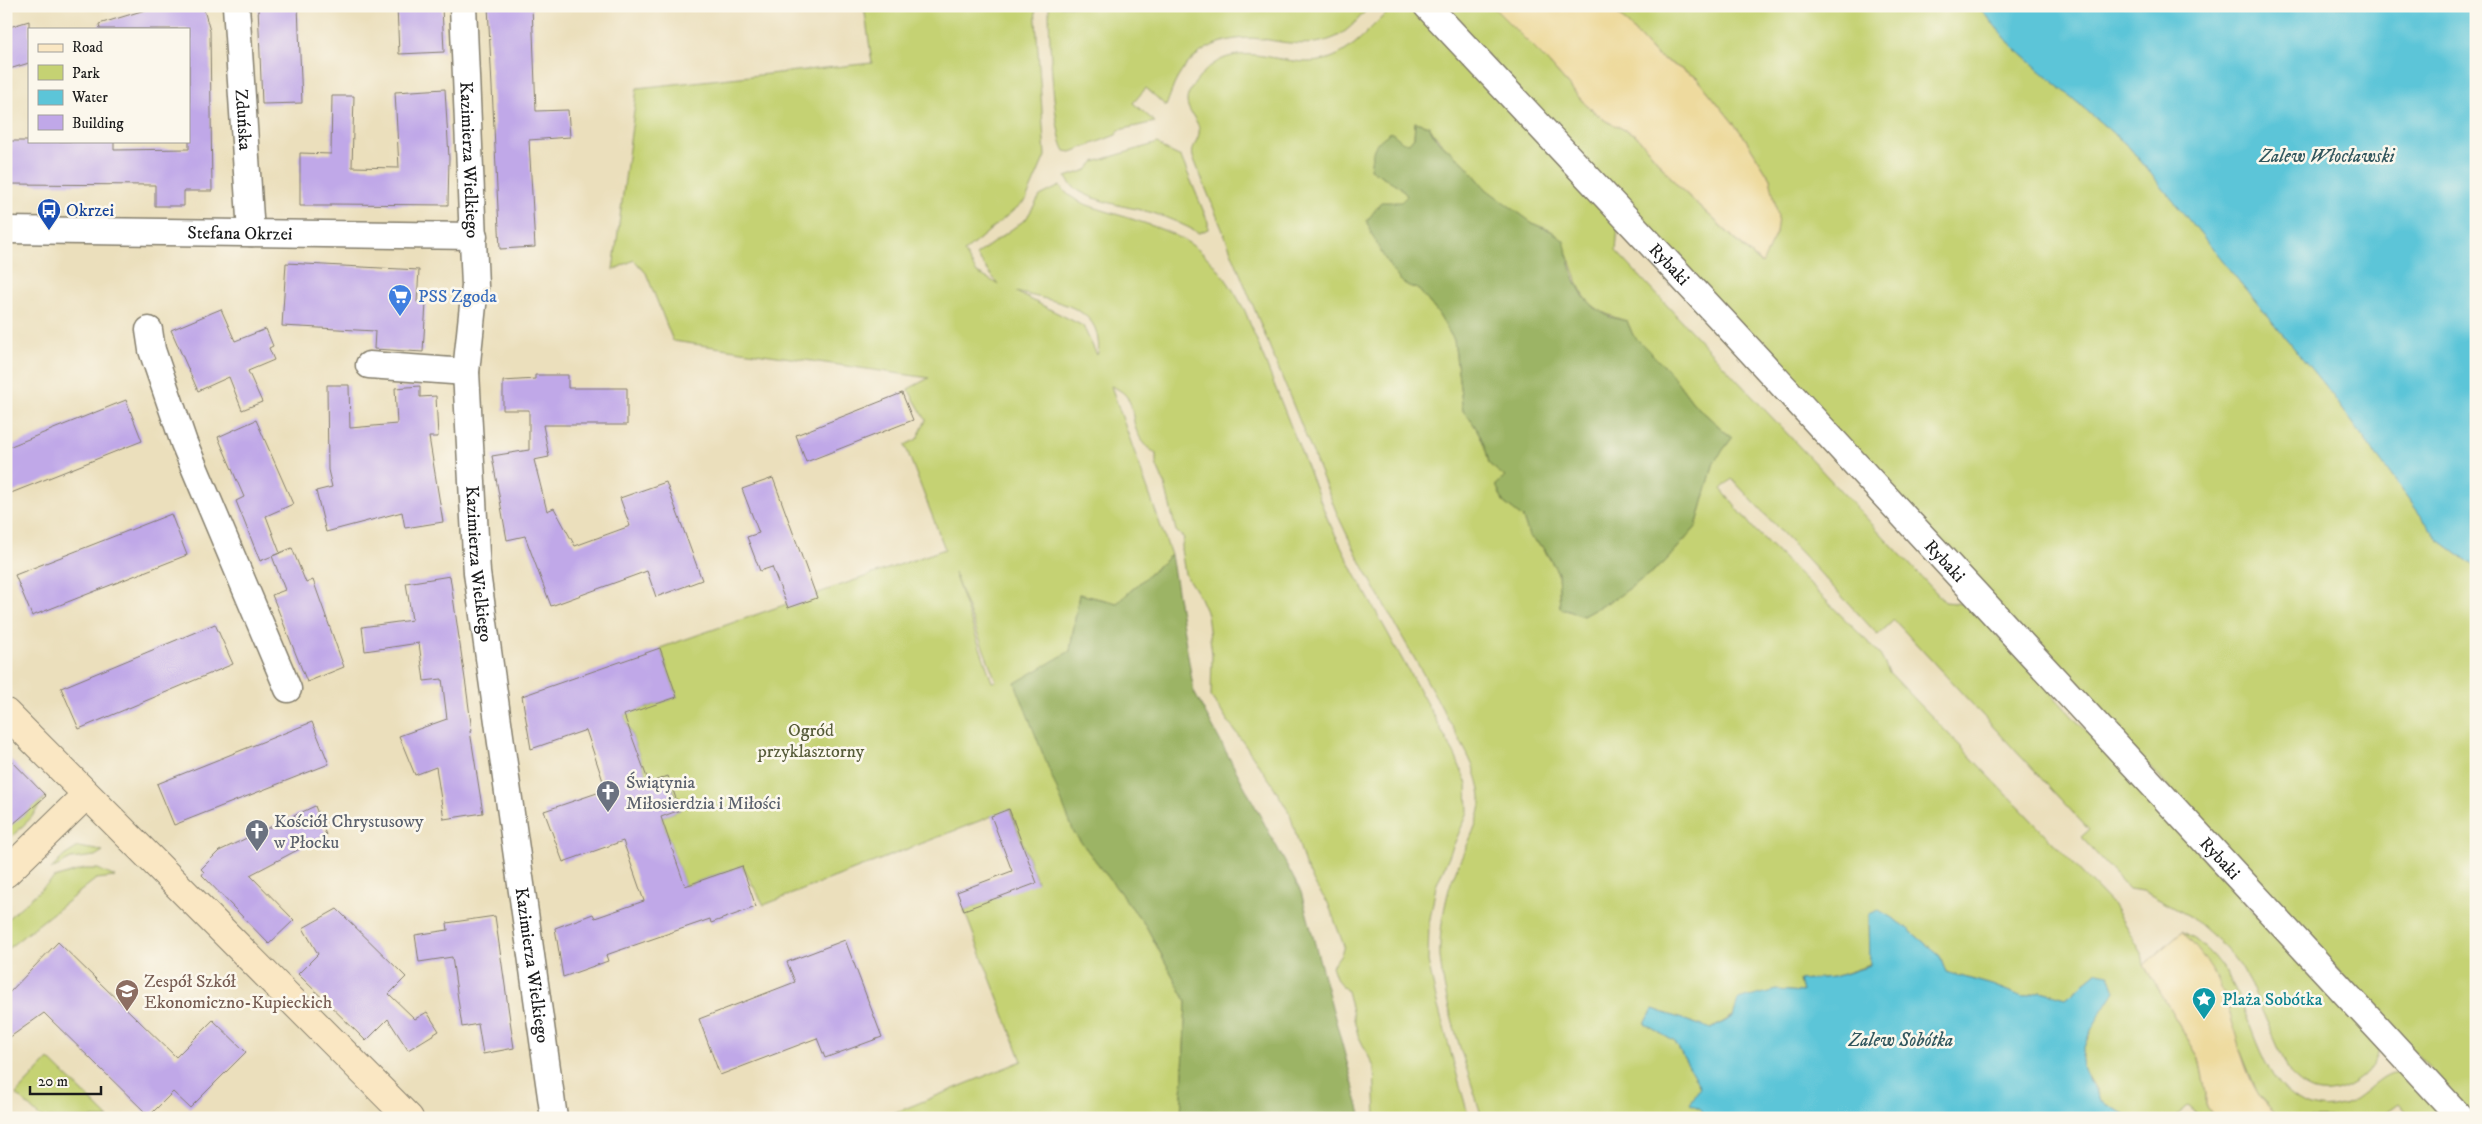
<svg xmlns="http://www.w3.org/2000/svg" width="2482" height="1124" font-family="'IM FELL DW Pica',serif">
	<rect width="100%" height="100%" fill="#fbf7ec"/>
	<filter id="ink" filterUnits="userSpaceOnUse"><feTurbulence type="fractalNoise" baseFrequency=".02" numOctaves="2"/><feDisplacementMap in="SourceGraphic" scale="10" xChannelSelector="R" yChannelSelector="G"/><feConvolveMatrix kernelMatrix="1 2 1 2 8 2 1 2 1" color-interpolation-filters="sRGB"/></filter>
	<filter id="wash" filterUnits="userSpaceOnUse"><feTurbulence type="fractalNoise" baseFrequency=".0096" numOctaves="4" result="noise"/><feDisplacementMap in="SourceGraphic" scale="20" xChannelSelector="R" yChannelSelector="G"/><feGaussianBlur stdDeviation="1.12" result="paint"/><feColorMatrix in="noise" values="0 0 0 0 0 0 0 0 0 0 0 0 0 0 0 0 0 1.4 0 .05"/><feComposite in="paint" operator="in"/></filter>
	<g filter="url(#wash)">
		<rect width="100%" height="100%" fill="#ebdfbc"/>
		<path fill="#c5d273" stroke="#707748" fill-rule="evenodd" d="M 864,6 L 1035,6 L 1045,156 L 1026,200 L 964,252 L 977,273 L 998,284 L 976,255 L 1026,219 L 1040,196 L 1060,186 C 1072,202 1090,206 1109,212 C 1181,234 1208,242 1245,311 L 1328,520 L 1354,572 L 1455,755 L 1467,784 L 1468,812 L 1436,886 L 1429,924 L 1428,961 L 1437,1003 L 1469,1118 L 1376,1118 L 1374,1067 L 1358,1035 L 1347,991 L 1337,980 L 1332,966 L 1341,954 L 1344,946 L 1328,903 L 1317,888 L 1305,865 L 1290,814 L 1271,782 L 1211,697 L 1212,654 L 1207,614 L 1200,598 L 1185,574 L 1181,549 L 1184,538 L 1176,531 L 1165,485 L 1156,464 L 1156,454 C 1148,448 1141,441 1137,432 C 1129,412 1137,396 1111,386 L 1171,555 L 1117,603 L 1079,594 L 1070,651 L 1074,833 L 1146,926 L 1186,1001 L 1181,1118 L 882,1118 L 1022,1061 L 964,910 L 1037,882 L 1010,809 L 764,905 L 742,866 L 685,886 L 661,817 L 680,810 L 669,777 L 649,783 L 624,715 L 677,697 L 660,648 L 945,549 L 905,445 L 917,439 L 926,420 L 908,389 L 929,378 L 673,341 L 646,273 L 634,260 L 613,270 L 637,88 L 872,63 ZM 1016,292 C 1045,300 1095,303 1098,340 C 1099,346 1099,350 1097,355 L 1083,326 ZM 954,573 L 996,681 L 992,682 Z
			M 1049,6 L 1370,6 C 1360,17 1350,30 1336,37 C 1314,47 1292,44 1269,40 C 1229,33 1192,46 1174,85 C 1171,92 1169,99 1166,106 L 1146,88 L 1133,103 L 1155,122 L 1119,130 L 1116,135 L 1071,152 L 1065,151 C 1053,133 1049,32 1049,6 Z
			M 1397,6 L 1413,10 L 1424,18 L 1618,226 L 1616,251 L 1945,602 L 1968,604 L 2379,1047 C 2377,1072 2344,1095 2320,1092 C 2308,1091 2298,1082 2290,1074 L 2251,986 L 2240,966 L 2226,948 L 2191,917 L 2143,891 L 2129,889 L 2081,837 L 2089,830 L 1894,620 L 1878,635 L 1732,479 L 1721,489 L 1754,529 L 1879,653 L 1889,672 L 2112,904 L 2142,953 L 2144,965 L 2199,1058 L 2206,1092 L 2206,1106 L 2214,1118 L 2203,1118 L 2188,1106 L 2175,1117 L 2137,1118 L 2129,1116 L 2100,1101 L 2096,1089 L 2083,1068 L 2083,1049 L 2091,1031 L 2098,972 L 2066,998 L 2041,991 L 2023,997 L 1992,985 L 1946,972 L 1940,956 L 1902,924 L 1869,914 L 1870,965 L 1834,977 L 1799,980 L 1802,992 L 1776,990 L 1711,1029 L 1653,1009 L 1645,1024 L 1675,1042 L 1700,1087 L 1704,1118 L 1482,1118 C 1467,1067 1445,1010 1440,957 C 1439,936 1443,914 1448,893 C 1454,866 1483,822 1481,798 C 1479,768 1458,738 1444,712 C 1409,646 1369,583 1338,516 L 1193,157 C 1190,146 1201,139 1199,128 C 1197,119 1187,111 1187,101 C 1187,93 1194,84 1199,78 C 1237,30 1284,73 1328,59 C 1360,48 1371,22 1397,6 ZM 1415,122 L 1429,126 C 1438,143 1451,151 1465,164 C 1473,172 1479,182 1487,190 C 1501,201 1518,214 1533,223 C 1539,227 1549,228 1554,233 C 1587,270 1562,304 1627,321 L 1633,335 L 1670,372 L 1693,403 L 1732,438 L 1714,462 L 1696,527 L 1664,563 L 1619,596 L 1583,616 L 1560,608 L 1558,573 L 1543,548 L 1529,536 L 1523,518 L 1503,502 L 1506,477 L 1489,464 C 1486,445 1477,425 1463,411 L 1454,340 L 1437,312 L 1418,289 C 1399,285 1392,270 1385,255 L 1401,202 L 1407,196 L 1401,187 L 1370,169 L 1403,142 L 1409,144 L 1414,137 Z
			M 1441,6 L 1492,6 L 1547,61 L 1586,105 L 1606,121 L 1636,135 L 1679,187 L 1761,264 L 1776,233 L 1770,178 L 1743,135 L 1697,78 L 1656,55 L 1617,13 L 1615,6 L 1978,6 L 2013,47 L 2129,147 L 2330,392 L 2438,539 L 2476,567 L 2476,1118 Z
			M 1158,143 L 1164,149 L 1181,157 L 1208,222 L 1208,229 L 1199,233 C 1184,225 1169,218 1153,213 C 1129,206 1076,201 1066,177 L 1087,170 L 1094,162 Z
			M 46,796 L 31,818 L 6,842 L 6,829 Z
			M 78,847 L 103,851 L 95,856 L 71,859 L 50,870 L 64,856 Z
			M 84,869 L 98,869 L 115,877 L 96,879 L 6,950 L 6,920 L 54,878 Z
			M 2182,931 C 2205,944 2223,965 2235,989 C 2255,1029 2266,1100 2318,1108 C 2360,1114 2374,1070 2402,1072 L 2450,1118 L 2410,1118 L 2398,1104 L 2379,1118 L 2282,1118 L 2273,1113 L 2257,1092 L 2234,1035 L 2228,1005 Z
			M 49,1059 L 109,1118 L 41,1118 L 16,1094 Z"/>
		<path fill="#9cb465" stroke="#5c6840" d="M 1415,122 L 1429,126 L 1436,139 L 1466,165 L 1486,189 L 1534,224 L 1553,232 L 1564,241 L 1574,278 L 1583,296 L 1596,309 L 1610,317 L 1627,321 L 1633,335 L 1670,372 L 1693,403 L 1732,438 L 1714,462 L 1696,527 L 1664,563 L 1619,596 L 1583,616 L 1560,608 L 1558,573 L 1544,548 L 1529,536 L 1523,518 L 1503,502 L 1496,485 L 1505,477 L 1489,464 C 1486,445 1477,425 1463,411 L 1454,340 L 1437,312 L 1418,289 C 1411,287 1405,285 1400,280 C 1390,270 1370,234 1367,221 L 1381,202 L 1401,202 L 1407,196 L 1400,187 L 1370,169 C 1373,148 1373,144 1391,132 L 1403,142 L 1409,143 L 1414,137 Z
			M 1171,555 L 1194,692 L 1301,892 L 1362,1118 L 1181,1118 L 1186,1001 L 1146,926 L 1074,833 L 1015,683 L 1070,651 L 1079,594 L 1117,603 Z"/>
		<path fill="#eeda9e" stroke="#857b5d" d="M 1492,6 L 1615,6 L 1617,13 L 1656,55 L 1697,78 L 1743,135 L 1770,178 L 1778,217 L 1776,233 L 1762,264 L 1679,187 L 1636,135 L 1606,121 L 1586,105 L 1547,61 Z
			M 2182,931 C 2195,947 2211,964 2220,984 C 2236,1020 2243,1098 2282,1118 L 2214,1118 L 2206,1106 L 2206,1092 L 2199,1058 L 2144,965 Z"/>
		<path fill="#5cc5d8" stroke="#3c707a" d="M 1978,6 L 2476,6 L 2476,567 L 2438,539 L 2330,392 L 2129,147 L 2013,47 Z
			M 1879,910 L 1902,924 L 1940,956 L 1946,972 L 1992,985 L 2023,997 L 2041,991 L 2066,998 L 2098,972 L 2109,974 L 2115,991 C 2104,1010 2074,1048 2084,1070 C 2089,1081 2096,1089 2100,1101 L 2129,1116 L 2137,1118 L 1705,1118 L 1701,1109 L 1690,1104 L 1700,1087 L 1675,1042 L 1645,1024 L 1653,1009 L 1711,1029 L 1733,1017 L 1738,1000 L 1776,990 L 1802,992 L 1799,980 L 1834,977 L 1870,966 L 1869,914 Z"/>
		<g id="blocks">
			<path fill="#c0a8e8" d="M 158,6 L 203,6 L 210,31 L 212,191 L 184,191 L 184,206 L 155,206 L 155,185 L 6,184 L 6,143 L 11,141 L 114,141 L 114,150 L 189,149 L 189,29 L 100,29 L 99,24 Z
				M 258,6 L 298,6 L 302,103 L 262,104 Z
				M 397,6 L 442,6 L 444,52 L 399,54 Z
				M 488,6 L 532,6 L 536,111 L 568,110 L 570,137 L 529,140 L 535,247 L 500,249 Z
				M 29,21 L 29,63 L 6,70 L 6,28 Z
				M 445,89 L 449,158 L 448,205 L 331,204 L 331,206 L 300,206 L 300,153 L 331,154 L 332,96 L 354,96 L 352,167 L 399,168 L 395,92 Z
				M 286,263 L 419,270 L 417,302 L 426,303 L 423,352 L 374,349 L 375,331 L 282,326 Z
				M 221,309 L 235,341 L 266,329 L 273,346 L 269,348 L 274,360 L 248,371 L 262,402 L 242,410 L 229,377 L 198,391 L 171,330 Z
				M 535,375 L 568,375 L 568,388 L 627,388 L 627,425 L 543,425 L 549,457 L 534,460 L 547,511 L 554,508 L 575,546 L 630,526 L 620,498 L 666,482 L 702,580 L 656,597 L 647,571 L 551,606 L 525,536 L 507,540 L 492,456 L 529,450 L 529,410 L 503,410 L 503,381 L 535,379 Z
				M 327,385 L 349,385 L 350,428 L 397,424 L 395,388 L 420,386 L 420,397 L 436,396 L 438,437 L 429,437 L 443,522 L 405,528 L 402,512 L 326,532 L 316,491 L 332,487 L 328,470 Z
				M 902,393 L 913,420 L 806,462 L 796,435 Z
				M 126,400 L 142,441 L 6,495 L 6,448 Z
				M 256,420 L 293,504 L 266,516 L 280,553 L 260,561 L 236,501 L 244,497 L 218,437 Z
				M 773,478 L 817,598 L 788,608 L 772,567 L 760,571 L 747,537 L 759,533 L 742,489 Z
				M 171,514 L 187,555 L 32,616 L 15,575 Z
				M 292,548 L 306,583 L 313,580 L 344,667 L 307,682 L 272,595 L 285,590 L 272,556 Z
				M 450,576 L 466,686 L 472,731 L 470,731 L 483,813 L 444,819 L 436,767 L 415,775 L 399,736 L 447,719 L 442,679 L 424,681 L 419,643 L 365,651 L 362,627 L 412,620 L 406,583 Z
				M 215,624 L 233,664 L 79,729 L 61,688 Z
				M 660,648 L 677,697 L 624,715 L 649,783 L 668,776 L 680,810 L 661,817 L 685,886 L 742,866 L 756,907 L 711,923 L 710,919 L 606,955 L 608,961 L 563,977 L 555,928 L 593,914 L 595,918 L 644,901 L 623,841 L 563,862 L 544,811 L 606,790 L 586,730 L 531,749 L 522,696 Z
				M 312,722 L 329,764 L 174,825 L 157,784 Z
				M 6,755 L 46,796 L 6,830 Z
				M 315,806 L 326,835 L 250,875 L 294,920 L 269,944 L 202,875 L 204,872 L 201,869 L 219,851 Z
				M 1009,809 L 1037,883 L 964,910 L 957,892 L 1012,871 L 991,816 Z
				M 337,909 L 406,977 L 389,994 L 415,1019 L 427,1012 L 439,1031 L 408,1050 L 388,1019 L 366,1041 L 298,974 L 318,954 L 303,928 Z
				M 495,916 L 514,1048 L 483,1054 L 478,1024 L 462,1027 L 452,957 L 419,962 L 415,935 L 448,930 L 447,923 Z
				M 845,940 L 882,1037 L 825,1058 L 817,1038 L 720,1075 L 699,1019 L 795,982 L 787,962 Z
				M 58,942 L 176,1057 L 213,1020 L 246,1052 L 190,1108 L 173,1092 L 149,1116 L 44,1013 L 6,1040 L 6,996 Z"/>
		</g>
	</g>
	<g filter="url(#ink)">
		<use href="#blocks" fill-opacity="0" stroke="#847e6c" stroke-width="1"/>
		<g fill="none" stroke-linecap="round" stroke-linejoin="round">
			<g stroke="#847e6c" stroke-width="29">
				<g id="street">
					<path id="s1" d="M 236,6 L 251,233"/>
					<path id="s2" d="M 463,6 L 475,286 L 466,372 L 477,573 L 554,1118"/>
					<path id="s3" d="M 1427,6 L 1722,320 L 2461,1118"/>
					<path id="s4" d="M 6,230 L 474,236"/>
					<path d="M 149,330 L 152,350 L 184,443 L 288,689"/>
					<path d="M 369,365 L 466,372"/>
				</g>
			</g>
			<g stroke="#847e6c" stroke-width="30">
				<path id="secondary" d="M 6,713 L 409,1118
					M 6,873 L 86,795"/>
			</g>
			<use href="#street" stroke="#fff" stroke-width="26"/>
			<use href="#secondary" stroke="#fae7c3" stroke-width="28"/>
		</g>
	</g>
	<defs>
		<g id="bus-pin" transform="scale(1.25)"><path d="M0 17L-7.5 6A9.5 9.5 0 1 1 7.5 6Z" fill="#1a4fb4" stroke="#fbf7ec"/><path d="M-5-6H5V4H4V6H2V4H-2V6H-4V4H-5ZM-3.5-4V0h7V-4ZM-3.5 1.2v1.5H-2V1.2ZM2 1.2v1.5H3.5V1.2Z" fill="#fff"/></g>
		<g id="supermarket-pin" transform="scale(1.25)"><path d="M0 17L-7.5 6A9.5 9.5 0 1 1 7.5 6Z" fill="#3f7fe0" stroke="#fbf7ec"/><path d="M-6-5.5h2.5l.6 2H6L4.5 2H-2.5L-4.4-4H-6ZM-1.5 3.2a1.3 1.3 0 1 0 .1 0ZM3 3.2a1.3 1.3 0 1 0 .1 0Z" fill="#fff"/></g>
		<g id="church-pin" transform="scale(1.25)"><path d="M0 17L-7.5 6A9.5 9.5 0 1 1 7.5 6Z" fill="#6b7280" stroke="#fbf7ec"/><path d="M-1.2-6h2.4v3.5h3.3v2.4h-3.3V6h-2.4V-.1h-3.3v-2.4h3.3Z" fill="#fff"/></g>
		<g id="school-pin" transform="scale(1.25)"><path d="M0 17L-7.5 6A9.5 9.5 0 1 1 7.5 6Z" fill="#8d6e63" stroke="#fbf7ec"/><path d="M0-5L7-2L0 1L-7-2ZM-4 1L0 2.5L4 1V4Q0 6-4 4Z" fill="#fff"/></g>
		<g id="sight-pin" transform="scale(1.25)"><path d="M0 17L-7.5 6A9.5 9.5 0 1 1 7.5 6Z" fill="#0f9aa8" stroke="#fbf7ec"/><path d="M0-6L1.8-2.2L6-1.7L2.9 1.2L3.7 5.4L0 3.3L-3.7 5.4L-2.9 1.2L-6-1.7L-1.8-2.2Z" fill="#fff"/></g>
	</defs>
	<g fill-rule="evenodd">
		<use href="#bus-pin" x="49" y="210"/>
		<use href="#supermarket-pin" x="400" y="296"/>
		<use href="#church-pin" x="608" y="792"/>
		<use href="#church-pin" x="257" y="831"/>
		<use href="#school-pin" x="127" y="991"/>
		<use href="#sight-pin" x="2204" y="999"/>
	</g>
	<g text-anchor="middle" stroke-width="5" stroke-linejoin="round" paint-order="stroke">
		<g font-size="18" fill="#1c1c1c" stroke="#fbf7ec">
			<text dy="6" stroke="none"><textPath href="#s1" startOffset="114">Zduńska</textPath></text>
			<text dy="6" stroke="none"><textPath href="#s2" startOffset="154">Kazimierza Wielkiego</textPath></text>
			<text dy="6" stroke="none"><textPath href="#s4" startOffset="234">Stefana Okrzei</textPath></text>
			<text dy="6" stroke="none"><textPath href="#s3" startOffset="354">Rybaki</textPath></text>
			<text dy="6" stroke="none"><textPath href="#s3" startOffset="759">Rybaki</textPath></text>
			<text dy="6" stroke="none"><textPath href="#s2" startOffset="559">Kazimierza Wielkiego</textPath></text>
			<text dy="6" stroke="none"><textPath href="#s3" startOffset="1164">Rybaki</textPath></text>
			<text dy="6" stroke="none"><textPath href="#s2" startOffset="964">Kazimierza Wielkiego</textPath></text>
		</g>
		<g font-size="18" fill="#164399" stroke="#fbf7ec" text-anchor="start">
			<text x="66" y="216">Okrzei</text>
		</g>
		<g font-size="18" fill="#366cbe" stroke="#fbf7ec" text-anchor="start">
			<text x="418" y="302">PSS Zgoda</text>
		</g>
		<g font-size="18" fill="#575c3a" stroke="#fbf7ec">
			<text x="811" y="736">Ogród<tspan x="811" dy="21">przyklasztorny</tspan></text>
		</g>
		<g font-size="18" fill="#5b616d" stroke="#fbf7ec" text-anchor="start">
			<text x="626" y="788">Świątynia<tspan x="626" dy="21">Miłosierdzia i Miłości</tspan></text>
			<text x="274" y="827">Kościół Chrystusowy<tspan x="274" dy="21">w Płocku</tspan></text>
		</g>
		<g font-size="18" fill="#785e54" stroke="#fbf7ec" text-anchor="start">
			<text x="144" y="987">Zespół Szkół<tspan x="144" dy="21">Ekonomiczno-Kupieckich</tspan></text>
		</g>
		<g font-size="18" fill="#0d838f" stroke="#fbf7ec" text-anchor="start">
			<text x="2222" y="1005">Plaża Sobótka</text>
		</g>
		<g font-size="19" font-style="italic" fill="#32575e" stroke="#fbf7ec">
			<text x="2327" y="162">Zalew Włocławski</text>
			<text x="1901" y="1046">Zalew Sobótka</text>
		</g>
	</g>
	<rect width="2482" height="1124" fill="none" stroke="#fbf7ec" stroke-width="25"/>
	<rect x="28" y="28" width="162" height="115" fill="#fbf7ec" stroke="#a29f99"/>
	<rect x="38" y="44" width="25" height="8" fill="#fae7c3" stroke="#a29f99"/>
	<text x="72" y="52" font-size="15" fill="#1c1c1c">Road</text>
	<rect x="38" y="65" width="25" height="15" fill="#c5d273" stroke="#a29f99"/>
	<text x="72" y="78" font-size="15" fill="#1c1c1c">Park</text>
	<rect x="38" y="90" width="25" height="15" fill="#5cc5d8" stroke="#a29f99"/>
	<text x="72" y="102" font-size="15" fill="#1c1c1c">Water</text>
	<rect x="38" y="115" width="25" height="15" fill="#c0a8e8" stroke="#a29f99"/>
	<text x="72" y="128" font-size="15" fill="#1c1c1c">Building</text>
	<path d="M30 1086v8h71v-8" fill="none" stroke="#1c1c1c" stroke-width="2.5"/>
	<text x="38" y="1086" font-size="15" fill="#1c1c1c" stroke="#fbf7ec" stroke-width="4" paint-order="stroke">20 m</text>
</svg>
